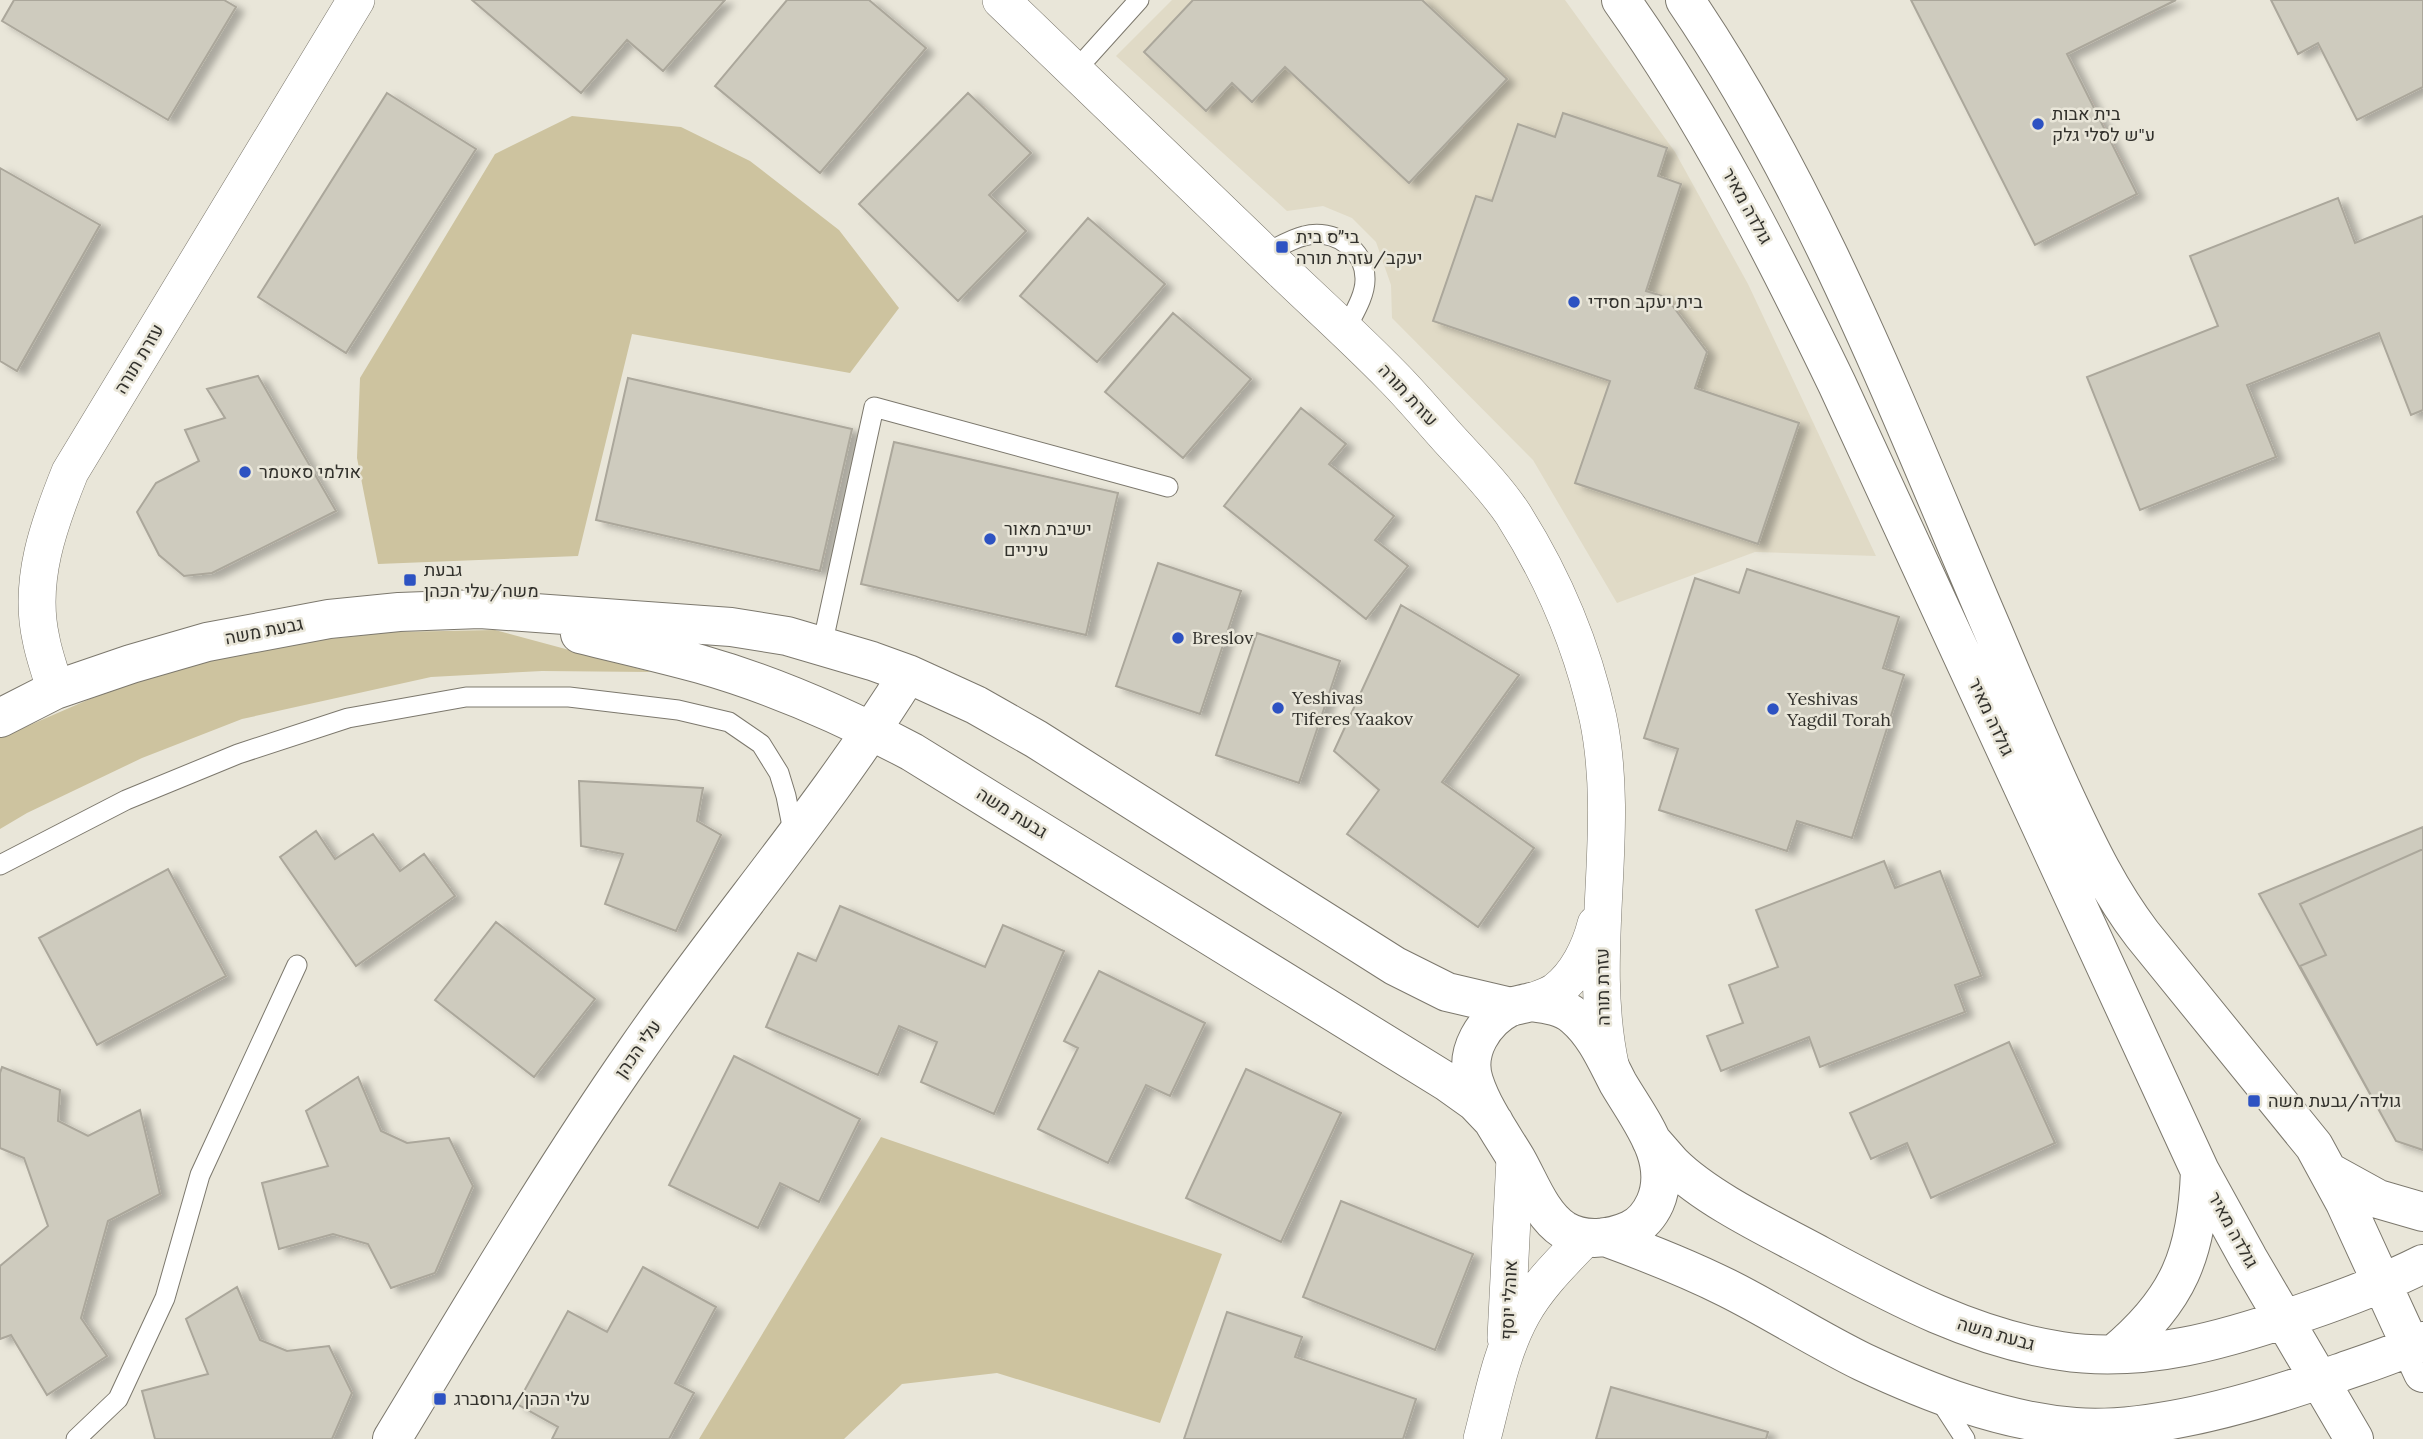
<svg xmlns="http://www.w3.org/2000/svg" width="2423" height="1439" font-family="Lora,Heebo,serif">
	<defs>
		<filter id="shadow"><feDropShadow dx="8" dy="4.5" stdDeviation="3.5" flood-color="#0004"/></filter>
	</defs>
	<rect width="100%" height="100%" fill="#e9e6d9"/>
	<path fill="#e0dac6" d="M 1172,0 L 1565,0 L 1675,152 L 1748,284 L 1876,556 L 1755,552 L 1617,603 L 1533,460 L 1392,318 L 1391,285 L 1376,242 L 1352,218 L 1323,206 L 1287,211 L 1116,56 Z"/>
	<path fill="#cdc39f" d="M 572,116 L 681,127 L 750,161 L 839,230 L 899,308 L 850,373 L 632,334 L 578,556 L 378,564 L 357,458 L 360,378 L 495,154 Z
		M 495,630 L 651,672 L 542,671 L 431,677 L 242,719 L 142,758 L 27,813 L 0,829 L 0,738 L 129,682 L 273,645 L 393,632 Z
		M 881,1137 L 1222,1254 L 1160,1423 L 997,1373 L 902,1384 L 844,1439 L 699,1439 Z"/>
	<path fill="#cecbbe" stroke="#aba79b" stroke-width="2" filter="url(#shadow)" d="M 14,0 L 224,0 L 236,7 L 168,120 L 2,21 Z
		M 472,0 L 725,0 L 663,71 L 627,40 L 581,93 Z
		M 787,0 L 869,0 L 926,48 L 820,173 L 715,86 Z
		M 1193,0 L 1422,0 L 1507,79 L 1409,183 L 1285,67 L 1252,102 L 1232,83 L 1206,111 L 1144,52 Z
		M 1911,0 L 2176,0 L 2067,54 L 2137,194 L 2035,245 Z
		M 2271,0 L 2423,0 L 2423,87 L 2357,120 L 2318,43 L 2298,54 Z
		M 387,93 L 476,149 L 346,353 L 258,297 Z
		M 968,93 L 1031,153 L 989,195 L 1026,231 L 958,301 L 859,204 Z
		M 1563,113 L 1667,148 L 1658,176 L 1681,184 L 1646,291 L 1666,297 L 1707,352 L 1695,388 L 1799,423 L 1758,544 L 1575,483 L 1610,381 L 1433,321 L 1476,196 L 1492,201 L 1518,124 L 1555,137 Z
		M 0,168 L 100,225 L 17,371 L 0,361 Z
		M 2338,198 L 2355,243 L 2423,216 L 2423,410 L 2411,415 L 2379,333 L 2247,385 L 2276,457 L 2140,510 L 2087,377 L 2218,326 L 2190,256 Z
		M 1088,218 L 1165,284 L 1097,362 L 1020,296 Z
		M 1173,313 L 1251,379 L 1183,458 L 1105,392 Z
		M 258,376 L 336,511 L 212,573 L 184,576 L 159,555 L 137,512 L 156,483 L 199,461 L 185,430 L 225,418 L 207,389 Z
		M 628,378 L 852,429 L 820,571 L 596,520 Z
		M 1301,408 L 1346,444 L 1329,464 L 1394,516 L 1375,540 L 1408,566 L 1366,619 L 1224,506 Z
		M 894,442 L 1118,493 L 1086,635 L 861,584 Z
		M 1158,563 L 1241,591 L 1200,714 L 1116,686 Z
		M 1747,569 L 1899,617 L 1883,668 L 1904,675 L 1852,838 L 1797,821 L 1787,851 L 1659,810 L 1678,749 L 1644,738 L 1695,578 L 1739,593 Z
		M 1401,605 L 1519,675 L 1442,782 L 1534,848 L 1478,927 L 1347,834 L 1379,790 L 1334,751 Z
		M 1257,633 L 1340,661 L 1299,783 L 1216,755 Z
		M 579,781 L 703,788 L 697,821 L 721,835 L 676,931 L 605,904 L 623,854 L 581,846 Z
		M 2423,827 L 2423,1150 L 2396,1141 L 2259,894 Z
		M 316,831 L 335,859 L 373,834 L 400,871 L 424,854 L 455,896 L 356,966 L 280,857 Z
		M 2423,849 L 2423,1150 L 2396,1141 L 2300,966 L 2326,955 L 2300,904 Z
		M 1884,861 L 1895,888 L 1940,871 L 1981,976 L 1955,985 L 1965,1012 L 1820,1067 L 1809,1037 L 1721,1071 L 1707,1036 L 1743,1023 L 1729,985 L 1778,967 L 1756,910 Z
		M 168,869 L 226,976 L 97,1045 L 39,938 Z
		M 840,906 L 985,967 L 1003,925 L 1064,951 L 994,1114 L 921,1082 L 937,1042 L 899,1026 L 878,1075 L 766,1027 L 798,953 L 816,961 Z
		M 496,922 L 595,999 L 534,1077 L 435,1000 Z
		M 1099,971 L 1205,1023 L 1170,1096 L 1146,1085 L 1108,1163 L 1038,1129 L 1078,1048 L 1064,1041 Z
		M 2009,1042 L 2055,1143 L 1931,1198 L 1907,1143 L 1871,1159 L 1850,1113 Z
		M 734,1056 L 860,1119 L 819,1202 L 780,1183 L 758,1228 L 669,1185 Z
		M 2,1067 L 60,1090 L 58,1121 L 88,1136 L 140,1110 L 160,1194 L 108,1221 L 81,1318 L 107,1356 L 47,1395 L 11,1335 L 0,1339 L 0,1266 L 48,1226 L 24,1158 L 0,1148 L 0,1073 Z
		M 1246,1069 L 1341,1113 L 1281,1242 L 1186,1198 Z
		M 358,1077 L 381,1131 L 407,1143 L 449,1138 L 473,1186 L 435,1273 L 391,1288 L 368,1244 L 333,1234 L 279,1249 L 262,1183 L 328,1166 L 306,1111 Z
		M 1341,1201 L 1473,1254 L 1435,1350 L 1303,1297 Z
		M 643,1267 L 716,1307 L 675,1383 L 694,1393 L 669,1439 L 552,1439 L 558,1427 L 517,1404 L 568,1311 L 607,1332 Z
		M 237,1287 L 260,1340 L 287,1351 L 329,1346 L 352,1393 L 332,1439 L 155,1439 L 142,1391 L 208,1374 L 186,1319 Z
		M 1227,1312 L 1302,1337 L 1295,1357 L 1416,1399 L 1403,1439 L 1184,1439 Z
		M 1611,1387 L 1768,1432 L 1766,1439 L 1596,1439 Z"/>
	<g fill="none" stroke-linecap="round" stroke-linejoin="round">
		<g stroke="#7c786d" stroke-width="21">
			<path id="service" d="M 1075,71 L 1139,0
				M 1264,254 C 1277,248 1291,239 1304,236 C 1333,228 1366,249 1365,280 C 1365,297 1352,316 1345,331
				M 822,646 L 874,407 L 1168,487
				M 0,865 L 126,800 L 238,754 L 348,718 L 466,697 L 569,697 L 678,710 L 729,722 L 761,744 L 779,773 L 786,796 L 794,836
				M 1939,1399 L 1965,1439
				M 76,1439 L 118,1399 L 165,1298 L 200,1175 L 297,965"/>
		</g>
		<g stroke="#7c786d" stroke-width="38">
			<path id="minor" d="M 1001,0 C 1089,85 1177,169 1265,254 C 1307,295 1351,334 1392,376 C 1412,396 1430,418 1449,439 C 1471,463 1495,487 1513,514 C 1553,577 1582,645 1598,718 C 1622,834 1585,953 1611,1069
				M 55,690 C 51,673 44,656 41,639 C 28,581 49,524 70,472 L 356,0
				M 1531,1002 C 1539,999 1549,996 1556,991 C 1577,975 1590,948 1596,924
				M 1506,1338 L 1515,1158
				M 1482,1439 C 1493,1397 1501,1352 1522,1314 C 1538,1285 1563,1261 1585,1238"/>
		</g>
		<g stroke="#7c786d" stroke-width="40">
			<path id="tertiary" d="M 1621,0 C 1706,120 1773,252 1837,384 L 2200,1171 L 2248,1258 L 2354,1439
				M 1685,0 C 1815,191 1902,420 1993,631 C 2017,688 2041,745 2067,801 C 2089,848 2110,892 2142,934 L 2314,1146 L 2345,1203 L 2423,1373
				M 580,634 C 620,644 660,653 700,664 C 774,685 844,716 912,752 L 1447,1082 L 1475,1102 L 1494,1122
				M 0,718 L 55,690 L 131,664 L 207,642 L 329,619 L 399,612 L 480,609 L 731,627 L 787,636 L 872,661 L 908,674 L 976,705 L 1036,739 L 1395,966 L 1447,992 L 1511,1007
				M 1531,1002 C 1546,1004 1563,1006 1575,1017 C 1595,1034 1606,1060 1618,1083 C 1639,1119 1674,1160 1655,1203 C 1650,1214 1641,1225 1630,1230 C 1610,1239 1584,1242 1564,1230 C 1541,1215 1530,1183 1517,1160 C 1502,1135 1483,1109 1474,1081 C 1464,1052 1484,1020 1510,1007 C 1516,1005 1524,1004 1531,1002 Z
				M 1651,1140 C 1658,1148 1665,1156 1672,1164 C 1708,1200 1775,1231 1821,1256 C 1897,1297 1974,1338 2061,1351 C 2144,1364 2228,1339 2305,1312 C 2346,1298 2385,1283 2423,1264
				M 2329,1172 L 2378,1199 L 2423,1212
				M 1605,1237 C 1646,1252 1687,1268 1727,1288 C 1773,1311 1816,1339 1863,1362 C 1929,1393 2001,1421 2075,1427 C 2155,1433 2263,1400 2339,1373 C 2367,1363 2396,1354 2423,1341
				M 2114,1354 C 2179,1300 2197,1254 2200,1171
				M 392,1439 C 471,1309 548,1177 635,1052 C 723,924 826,806 908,674"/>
		</g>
		<use href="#service" stroke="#fff" stroke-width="19"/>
		<use href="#minor" stroke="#fff" stroke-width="37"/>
		<use href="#tertiary" stroke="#fff" stroke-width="38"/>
	</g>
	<g fill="#2d52c2" stroke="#e9e6d9" stroke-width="2.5">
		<circle cx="2038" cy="124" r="7"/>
		<rect x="1275" y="240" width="14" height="14" rx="3.5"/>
		<circle cx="1574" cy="302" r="7"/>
		<circle cx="245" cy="472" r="7"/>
		<circle cx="990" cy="539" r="7"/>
		<rect x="403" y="573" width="14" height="14" rx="3.5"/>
		<circle cx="1178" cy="638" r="7"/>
		<circle cx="1278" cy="708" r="7"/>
		<circle cx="1773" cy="709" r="7"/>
		<rect x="2247" y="1094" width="14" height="14" rx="3.5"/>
		<rect x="433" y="1392" width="14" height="14" rx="3.5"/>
	</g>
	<g text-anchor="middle" stroke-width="5" stroke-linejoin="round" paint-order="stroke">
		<g font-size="18" fill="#32312c" stroke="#e9e6d9" text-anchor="start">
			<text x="2052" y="120">בית אבות<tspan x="2052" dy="21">ע"ש לסלי גלק</tspan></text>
			<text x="1296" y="243">בי״ס בית<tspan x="1296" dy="21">יעקב/עזרת תורה</tspan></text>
			<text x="1588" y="308">בית יעקב חסידי</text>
			<text x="259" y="478">אולמי סאטמר</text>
			<text x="1004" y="535">ישיבת מאור<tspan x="1004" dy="21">עיניים</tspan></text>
			<text x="424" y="576">גבעת<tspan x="424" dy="21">משה/עלי הכהן</tspan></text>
			<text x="1192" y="644">Breslov</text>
			<text x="1292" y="704">Yeshivas<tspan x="1292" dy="21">Tiferes Yaakov</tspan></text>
			<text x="1787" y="705">Yeshivas<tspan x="1787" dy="21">Yagdil Torah</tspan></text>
			<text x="2268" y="1107">גולדה/גבעת משה</text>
			<text x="454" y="1405">עלי הכהן/גרוסברג</text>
		</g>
		<g font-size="18" fill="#32312c" stroke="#e9e6d9">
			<text transform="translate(1747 206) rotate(61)" y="6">גולדה מאיר</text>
			<text transform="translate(139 359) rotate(-59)" y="6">עזרת תורה</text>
			<text transform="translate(1408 395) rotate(47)" y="6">עזרת תורה</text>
			<text transform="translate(264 631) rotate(-11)" y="6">גבעת משה</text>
			<text transform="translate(1991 717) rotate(65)" y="6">גולדה מאיר</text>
			<text transform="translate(1012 813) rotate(32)" y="6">גבעת משה</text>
			<text transform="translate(1603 987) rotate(-91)" y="6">עזרת תורה</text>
			<text transform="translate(638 1049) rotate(-55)" y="6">עלי הכהן</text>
			<text transform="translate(2233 1230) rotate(61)" y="6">גולדה מאיר</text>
			<text transform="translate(1509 1300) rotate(-87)" y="6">אוהלי יוסף</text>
			<text transform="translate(1996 1334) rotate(16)" y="6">גבעת משה</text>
		</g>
	</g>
</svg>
